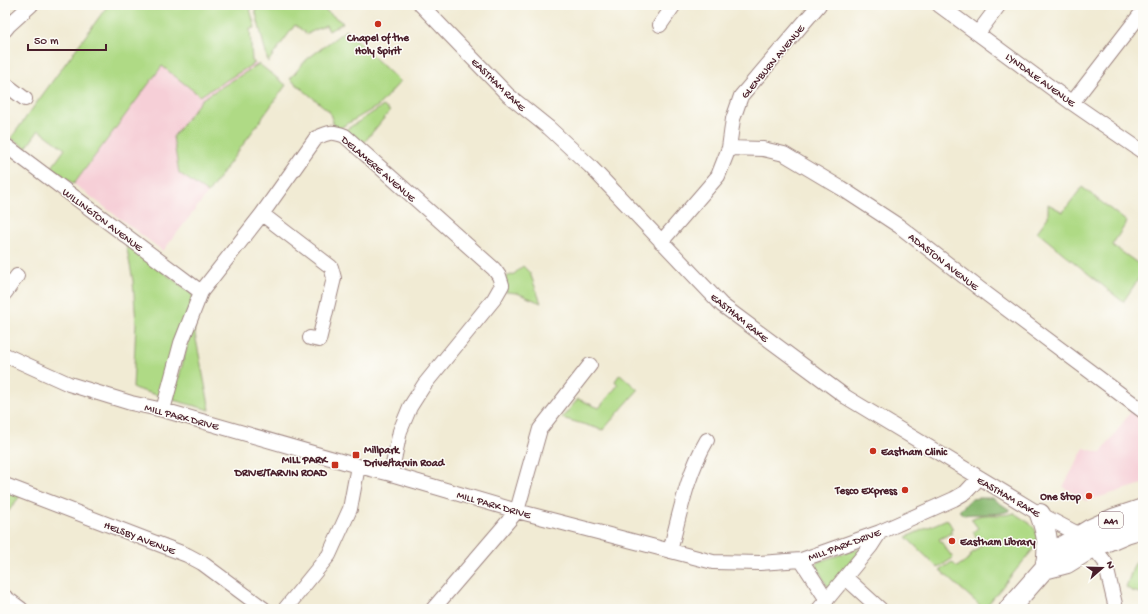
<svg xmlns="http://www.w3.org/2000/svg" width="1148" height="614" font-family="'Gochi Hand',sans-serif">
	<rect width="100%" height="100%" fill="#fdfcf7"/>
	<filter id="ink" filterUnits="userSpaceOnUse"><feTurbulence type="fractalNoise" baseFrequency=".025" numOctaves="2"/><feDisplacementMap in="SourceGraphic" scale="8" xChannelSelector="R" yChannelSelector="G"/><feConvolveMatrix kernelMatrix="1 2 1 2 8 2 1 2 1" color-interpolation-filters="sRGB"/></filter>
	<filter id="wash" filterUnits="userSpaceOnUse"><feTurbulence type="fractalNoise" baseFrequency=".012" numOctaves="4" result="noise"/><feDisplacementMap in="SourceGraphic" scale="16" xChannelSelector="R" yChannelSelector="G"/><feGaussianBlur stdDeviation="0.9" result="paint"/><feColorMatrix in="noise" values="0 0 0 0 0 0 0 0 0 0 0 0 0 0 0 0 0 1.4 0 .05"/><feComposite in="paint" operator="in"/></filter>
	<g filter="url(#wash)">
		<rect width="100%" height="100%" fill="#f1ebd4"/>
		<path fill="#f6cfd7" d="M 252,61 L 286,85 L 208,193 L 163,251 L 74,184 L 162,66 Z
			M 1132,410 L 1143,419 L 1143,484 L 1086,501 L 1063,487 L 1084,448 L 1101,453 Z"/>
		<path fill="#afda85" stroke="#7c7c58" d="M 108,5 L 249,5 L 255,28 L 250,29 L 252,61 L 255,63 L 200,96 L 162,66 L 74,184 L 52,167 L 65,149 L 39,130 L 26,148 L 11,138 Z
			M 254,5 L 318,5 L 343,23 L 329,31 L 326,25 L 307,34 L 295,25 L 268,62 Z
			M 346,30 L 400,82 L 378,106 L 340,128 L 335,128 L 329,111 L 290,79 L 306,60 Z
			M 259,64 L 286,85 L 208,193 L 179,173 L 173,137 L 202,99 Z
			M 383,106 L 390,111 L 362,145 L 344,131 Z
			M 1082,187 L 1127,222 L 1112,245 L 1143,267 L 1143,272 L 1123,302 L 1037,232 L 1048,217 L 1048,204 L 1063,212 Z
			M 126,244 L 191,293 L 193,297 L 160,396 L 133,388 L 136,323 L 133,281 Z
			M 523,266 L 530,273 L 541,303 L 517,293 L 506,292 L 506,277 L 514,274 Z
			M 193,324 L 210,410 L 173,400 Z
			M 620,374 L 638,390 L 603,430 L 562,418 L 578,399 L 599,408 L 618,385 L 615,381 Z
			M 5,490 L 20,496 L 5,516 Z
			M 1014,513 C 1027,522 1044,529 1035,547 L 984,609 L 940,570 L 952,562 L 957,567 L 971,557 L 970,555 L 982,545 L 973,532 L 978,528 L 971,519 C 984,511 1001,518 1014,513 Z
			M 947,519 L 953,529 L 950,531 L 952,533 L 939,539 L 953,558 L 938,568 L 906,537 Z
			M 864,547 L 833,587 L 827,586 L 816,565 L 817,562 Z
			M 1143,554 L 1143,594 L 1132,591 L 1126,587 L 1134,565 Z"/>
		<path fill="#8bba72" stroke="#6a6c4e" d="M 979,498 L 992,498 L 1010,510 C 1003,516 974,513 964,515 L 959,511 L 971,499 Z"/>
	</g>
	<g filter="url(#ink)">
		<g fill="none" stroke-linecap="round" stroke-linejoin="round">
			<g stroke="#9e8580" stroke-width="16">
				<path id="minor" d="M 421,5 L 508,95 L 549,128 L 590,166 L 722,305 L 846,397 L 1038,513 L 1080,535 L 1093,547 L 1105,562 L 1115,604 L 1115,609
					M 939,5 L 1072,103 L 1143,152
					M 660,25 L 674,5
					M 5,30 L 9,25 L 31,5
					M 978,33 L 999,5
					M 5,84 L 25,99
					M 1072,103 L 1143,11
					M 5,145 L 201,292
					M 729,148 L 763,149 L 784,154 L 841,188 L 899,226 L 980,289 L 1143,411
					M 262,214 L 331,267 L 334,278 L 319,340 L 310,338
					M 661,242 L 718,176 L 729,148 L 733,119 L 741,96 L 819,5
					M 5,293 L 17,276
					M 5,355 L 69,384 L 131,403 L 163,410 L 358,466 L 391,474 L 517,511 L 713,562 L 760,563 L 801,560 L 880,532 L 954,499 L 966,492 L 979,478
					M 163,410 L 181,343 L 201,292 L 262,214 L 316,138 C 329,132 332,131 345,136 L 494,269 L 499,276 L 502,285 L 494,299 L 424,385 L 410,407 L 400,431 L 391,474
					M 5,485 L 187,555 L 202,563 L 264,609
					M 670,551 C 680,513 687,474 707,440
					M 801,560 L 827,600
					M 846,578 L 880,609
					M 5,597 L 21,609
					M 285,609 L 329,555 L 350,509 L 358,466
					M 433,609 L 517,511 L 540,429 L 590,365
					M 819,609 L 871,546 L 880,532"/>
			</g>
			<g stroke="#9e8580" stroke-width="22">
				<path id="highway" d="M 1040,514 C 1047,533 1050,548 1045,568
					M 1044,569 L 1067,563 L 1093,547 L 1126,533 L 1143,528
					M 1009,609 L 1044,569 L 1063,546 L 1091,529 L 1113,519 L 1143,509"/>
			</g>
			<use href="#minor" stroke="#fff" stroke-width="14"/>
			<use href="#highway" stroke="#fff" stroke-width="20"/>
		</g>
	</g>
	<g fill="#c8321e" stroke="#fdfcf7" stroke-width="1.5">
		<circle cx="378" cy="24" r="4"/>
		<circle cx="873" cy="451" r="4"/>
		<rect x="352" y="451" width="8" height="8" rx="2"/>
		<rect x="331" y="461" width="8" height="8" rx="2"/>
		<circle cx="905" cy="490" r="4"/>
		<circle cx="1089" cy="496" r="4"/>
		<circle cx="952" cy="541" r="4"/>
	</g>
	<g text-anchor="middle" stroke-width="3" stroke-linejoin="round" paint-order="stroke">
		<rect fill="#fdfcf7" stroke="#806168" stroke-width="1" x="1099" y="512" width="24" height="16" rx="3"/>
		<g font-size="10" font-weight="bold" fill="#4a1f2b">
			<text x="1111" y="524">A41</text>
		</g>
		<g font-size="11" font-weight="bold" fill="#4a1f2b" stroke="#fdfcf7" text-anchor="start">
			<text x="378" y="41" text-anchor="middle">Chapel of the<tspan x="378" dy="13">Holy Spirit</tspan></text>
			<text x="364" y="453">Millpark<tspan x="364" dy="13">Drive/tarvin Road</tspan></text>
			<text x="881" y="455">Eastham Clinic</text>
			<text x="327" y="463" text-anchor="end">MILL PARK<tspan x="327" dy="13">DRIVE/TARVIN ROAD</tspan></text>
			<text x="897" y="494" text-anchor="end">Tesco Express</text>
			<text x="1081" y="500" text-anchor="end">One Stop</text>
			<text x="960" y="545">Eastham Library</text>
		</g>
		<g font-size="11" fill="#4a1f2b" stroke="#fdfcf7">
			<text transform="translate(772 61) rotate(-50)" y="4">GLENBURN AVENUE</text>
			<text transform="translate(1041 79) rotate(36)" y="4">LYNDALE AVENUE</text>
			<text transform="translate(499 84) rotate(44)" y="4">EASTHAM RAKE</text>
			<text transform="translate(379 168) rotate(41)" y="4">DELAMERE AVENUE</text>
			<text transform="translate(103 219) rotate(37)" y="4">WILLINGTON AVENUE</text>
			<text transform="translate(944 261) rotate(38)" y="4">ADASTON AVENUE</text>
			<text transform="translate(740 317) rotate(39)" y="4">EASTHAM RAKE</text>
			<text transform="translate(182 416) rotate(15)" y="4">MILL PARK DRIVE</text>
			<text transform="translate(1009 496) rotate(30)" y="4">EASTHAM RAKE</text>
			<text transform="translate(494 504) rotate(16)" y="4">MILL PARK DRIVE</text>
			<text transform="translate(140 537) rotate(21)" y="4">HELSBY AVENUE</text>
			<text transform="translate(844 544) rotate(-20)" y="4">MILL PARK DRIVE</text>
		</g>
	</g>
	<rect width="1148" height="614" fill="none" stroke="#fdfcf7" stroke-width="20"/>
	<g transform="translate(1102 568) rotate(70)" stroke="#fdfcf7" stroke-width="3" paint-order="stroke">
	<path d="M0-3L7 15L0 10L-7 15Z" fill="#4a1f2b"/>
	<text y="-6" font-size="11" font-weight="bold" text-anchor="middle" fill="#4a1f2b">N</text>
	</g>
	<path d="M28 44v6h78v-6" fill="none" stroke="#4a1f2b" stroke-width="2"/>
	<text x="34" y="44" font-size="12" fill="#4a1f2b" stroke="#fdfcf7" stroke-width="3" paint-order="stroke">50 m</text>
</svg>
